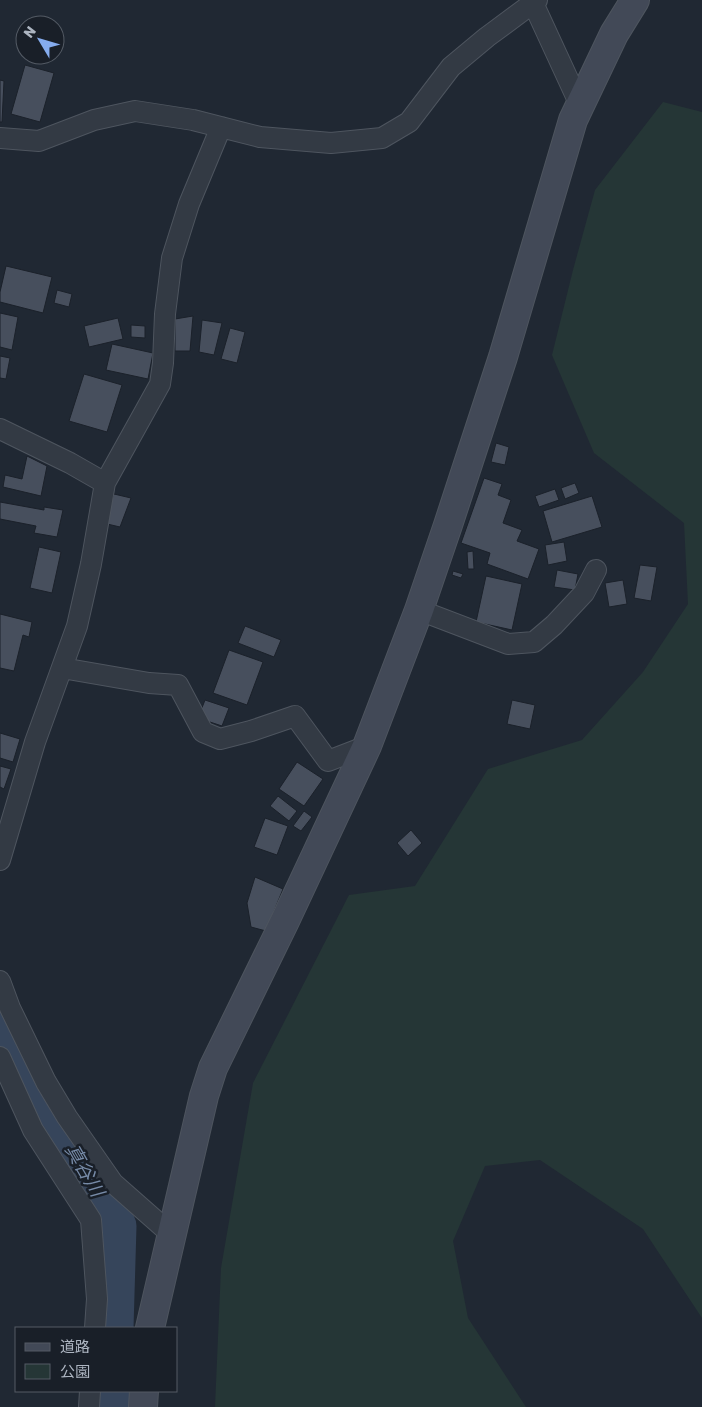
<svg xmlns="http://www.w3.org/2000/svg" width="702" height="1407" font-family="Rubik,'Noto Sans JP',sans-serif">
	<rect width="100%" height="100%" fill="#202833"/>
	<path fill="#253636" d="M 663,102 L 702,112 L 702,1318 L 643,1229 L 540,1160 L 485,1166 L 453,1241 L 468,1318 L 526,1407 L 215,1407 L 221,1268 L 253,1083 L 349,895 L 415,886 L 488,769 L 582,740 L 643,672 L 688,604 L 684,523 L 594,453 L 552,355 L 573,270 L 595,190 Z"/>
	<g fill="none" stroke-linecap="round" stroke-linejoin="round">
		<path stroke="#36455b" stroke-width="39" d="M 0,1026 L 45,1105 L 71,1145 L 117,1226 L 114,1328
			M 111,1407 L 111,1391"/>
	</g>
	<path fill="#474f5d" stroke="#1b212a" d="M 25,65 L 54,73 L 40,122 L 11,114 Z
		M 0,80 L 4,81 L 2,122 L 0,122 Z
		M 6,266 L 52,277 L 43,313 L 0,302 L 0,292 Z
		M 57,290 L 72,294 L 69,307 L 54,303 Z
		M 0,313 L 18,317 L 12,350 L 0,347 Z
		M 193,316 L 190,351 L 175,351 L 175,319 Z
		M 118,318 L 123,339 L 89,347 L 84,326 Z
		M 202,320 L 222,323 L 214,355 L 199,352 Z
		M 131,325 L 145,326 L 145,338 L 131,337 Z
		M 230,328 L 245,332 L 237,363 L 221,359 Z
		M 112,344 L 153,353 L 148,379 L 106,370 Z
		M 0,356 L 10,358 L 6,379 L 0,378 Z
		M 84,374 L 122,385 L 107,432 L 69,421 Z
		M 496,443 L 509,447 L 505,465 L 491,462 Z
		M 27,456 L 47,466 L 41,496 L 3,487 L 5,475 L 22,479 Z
		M 484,478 L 502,484 L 498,495 L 511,500 L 503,523 L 522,530 L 517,541 L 539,549 L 528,579 L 487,564 L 490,553 L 461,543 Z
		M 575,483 L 579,493 L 565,499 L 561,488 Z
		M 555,489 L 559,500 L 539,507 L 535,496 Z
		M 114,494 L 131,498 L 120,527 L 103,523 Z
		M 592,496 L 602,527 L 552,542 L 543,511 Z
		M 0,502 L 44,510 L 44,507 L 63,510 L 57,537 L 34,533 L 36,526 L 0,519 Z
		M 564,542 L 567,561 L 548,565 L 545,545 Z
		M 39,547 L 61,552 L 52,593 L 30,588 Z
		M 473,551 L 474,569 L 468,569 L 467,552 Z
		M 640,565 L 657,567 L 651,601 L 634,598 Z
		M 557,570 L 578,574 L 575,590 L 554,587 Z
		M 453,571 L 463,574 L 461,578 L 452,575 Z
		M 486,576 L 522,584 L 512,630 L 476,622 Z
		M 623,580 L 627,604 L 609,607 L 605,583 Z
		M 0,614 L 32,622 L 29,637 L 23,635 L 14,671 L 0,668 Z
		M 245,626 L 281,640 L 274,657 L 238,643 Z
		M 229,650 L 263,662 L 247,705 L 213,693 Z
		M 205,700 L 229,708 L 222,726 L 198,718 Z
		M 512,700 L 535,705 L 530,729 L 507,724 Z
		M 0,733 L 20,739 L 13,762 L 0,758 Z
		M 297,762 L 323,779 L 304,806 L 279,789 Z
		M 0,766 L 11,769 L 4,789 L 0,787 Z
		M 278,796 L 297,811 L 289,821 L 270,806 Z
		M 304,811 L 312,817 L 301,831 L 293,826 Z
		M 265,818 L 288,826 L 277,855 L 254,847 Z
		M 411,830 L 422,843 L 408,856 L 397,843 Z
		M 255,877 L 283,889 L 266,931 L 251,927 L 247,903 Z"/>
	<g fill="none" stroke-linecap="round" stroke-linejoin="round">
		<g stroke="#4e555f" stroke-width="22">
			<path id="street" d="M 533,3 L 580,105
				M 0,138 L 39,141 L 94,120 L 135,111 L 193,120 L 260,137 L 331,143 L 382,138 L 409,122 L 451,67 L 487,37 L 537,0
				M 0,429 L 70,463 L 105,483 L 160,384 L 163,363 L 165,314 L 172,258 L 189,204 L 221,127
				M 419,610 L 508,644 L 534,642 L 554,625 L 584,593 L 596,570
				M 62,668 L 149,683 L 178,685 L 203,732 L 220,739 L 251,731 L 295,716 L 328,761 L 367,746
				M 0,860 L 35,742 L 77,626 L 91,564 L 105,483
				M 0,981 L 10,1008 L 46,1082 L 67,1117 L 113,1183 L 172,1235
				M 0,1057 L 33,1130 L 91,1220 L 97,1299 L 95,1328
				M 89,1407 L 90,1391"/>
		</g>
		<g stroke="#4e555f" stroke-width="30">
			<path id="secondary" d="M 150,1328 L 204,1096 L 213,1068 L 285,921 L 367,746 L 419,610 L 448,525 L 503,357 L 573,120 L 614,34 L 635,0
				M 143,1407 L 144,1391"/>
		</g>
		<use href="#street" stroke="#333a44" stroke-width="20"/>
		<use href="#secondary" stroke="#424957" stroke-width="28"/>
	</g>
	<g text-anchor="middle" stroke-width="5" stroke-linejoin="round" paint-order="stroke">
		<g font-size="19" font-style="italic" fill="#778ba8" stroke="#191f28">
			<text transform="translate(85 1170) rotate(60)" y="7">真谷川</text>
		</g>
	</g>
	<rect x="15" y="1327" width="162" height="65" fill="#191f28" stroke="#545b65"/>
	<rect x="25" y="1343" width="25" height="8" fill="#424957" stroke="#545b65"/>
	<text x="60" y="1352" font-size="15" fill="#adb5c1">道路</text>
	<rect x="25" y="1364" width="25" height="15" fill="#253636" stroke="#545b65"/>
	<text x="60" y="1377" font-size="15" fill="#adb5c1">公園</text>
	<g transform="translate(40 40) rotate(308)"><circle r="24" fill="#191f28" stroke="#545b65"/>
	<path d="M0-4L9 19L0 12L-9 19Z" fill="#85acee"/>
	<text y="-8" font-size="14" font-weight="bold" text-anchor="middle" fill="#adb5c1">N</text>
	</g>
</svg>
